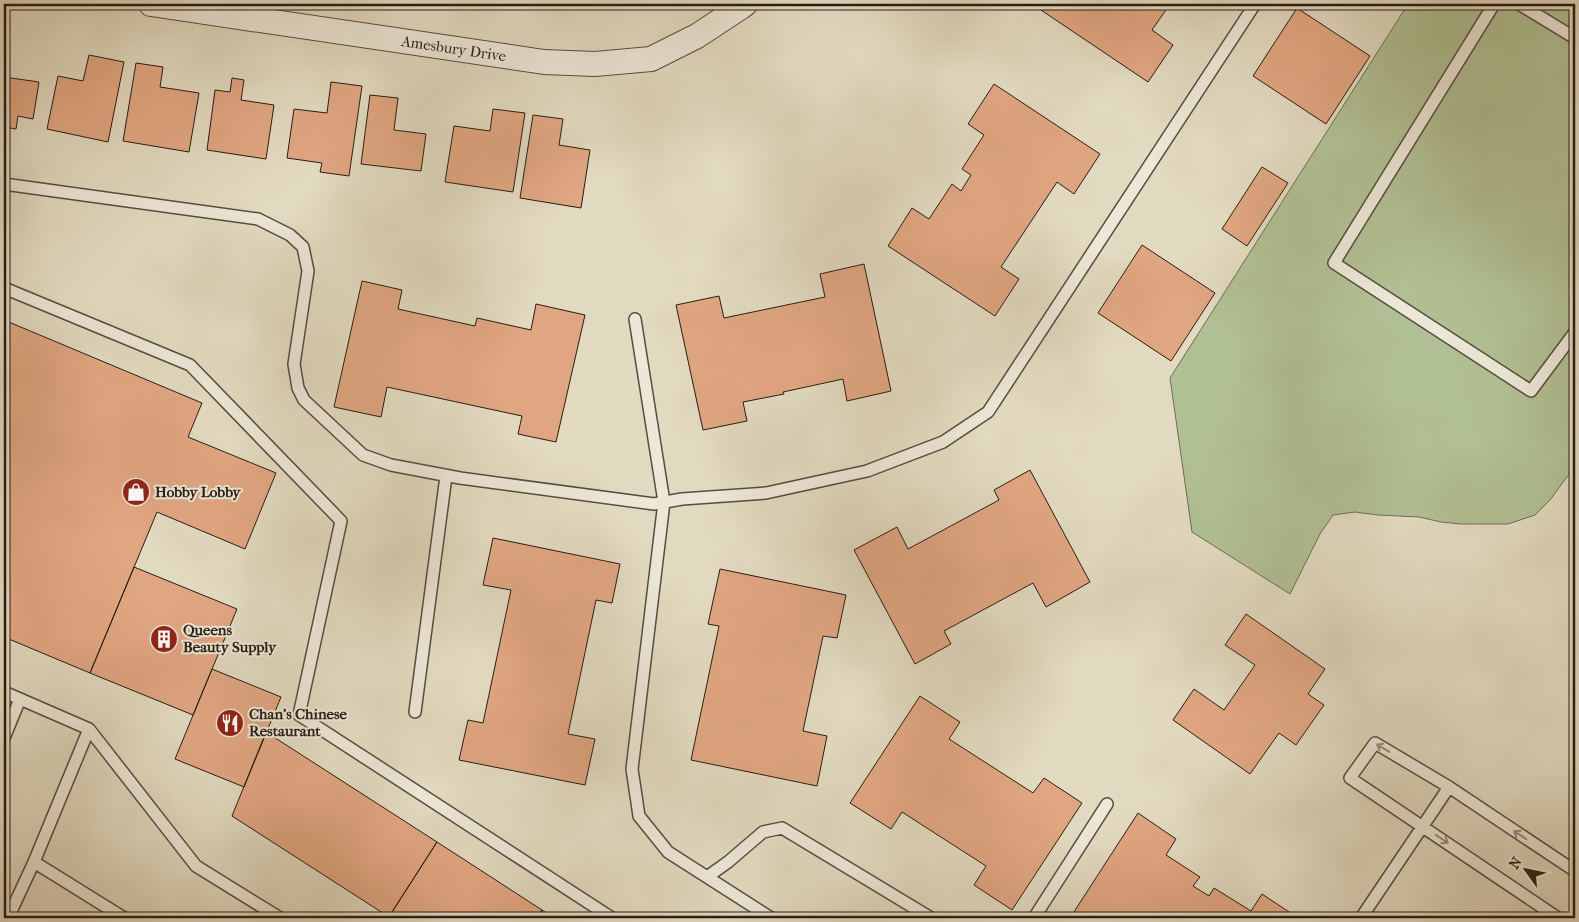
<svg xmlns="http://www.w3.org/2000/svg" width="1579" height="922" font-family="'IM FELL French Canon',serif">
	<rect width="100%" height="100%" fill="#e2dac0"/>
	<filter id="stains"><feTurbulence type="fractalNoise" baseFrequency=".004" numOctaves="4"/><feColorMatrix values="0 0 0 0 .2 0 0 0 0 .09 0 0 0 0 .02 0 0 0 .5 -.17"/></filter>
	<radialGradient id="worn" r=".72"><stop offset=".6" stop-color="#630" stop-opacity="0"/><stop offset="1" stop-color="#630" stop-opacity=".3"/></radialGradient>
	<path fill="#b1c094" stroke="#6c6e54" d="M 1408,4 L 1575,4 L 1575,466 L 1550,500 L 1535,515 L 1508,524 L 1461,524 L 1441,522 L 1419,517 L 1378,515 L 1355,512 L 1333,515 L 1320,534 L 1290,594 L 1192,532 L 1170,378 Z"/>
	<path fill="#e0a682" stroke="#271d15" d="M 1045,4 L 1170,4 L 1152,30 L 1173,45 L 1148,82 L 1041,10 Z
		M 1297,8 L 1370,56 L 1326,124 L 1253,76 Z
		M 89,55 L 124,62 L 108,142 L 47,129 L 58,76 L 83,81 Z
		M 136,63 L 163,67 L 160,87 L 199,93 L 189,152 L 123,141 Z
		M 4,77 L 39,82 L 33,119 L 18,116 L 16,129 L 4,127 Z
		M 232,78 L 244,80 L 241,100 L 274,105 L 266,159 L 207,150 L 215,90 L 230,92 Z
		M 331,82 L 362,86 L 349,176 L 320,172 L 322,163 L 287,158 L 294,109 L 327,113 Z
		M 994,84 L 1100,154 L 1074,194 L 1057,182 L 1001,267 L 1019,279 L 995,316 L 888,246 L 912,208 L 929,219 L 952,184 L 961,191 L 971,175 L 962,169 L 984,135 L 968,124 Z
		M 370,95 L 398,98 L 394,130 L 426,134 L 421,171 L 361,164 Z
		M 493,109 L 525,113 L 513,192 L 445,182 L 454,126 L 490,131 Z
		M 533,115 L 563,119 L 559,145 L 590,150 L 581,208 L 520,198 Z
		M 1262,167 L 1288,183 L 1247,246 L 1222,229 Z
		M 1142,245 L 1215,293 L 1171,361 L 1098,313 Z
		M 864,264 L 891,391 L 847,401 L 843,379 L 783,392 L 784,394 L 743,402 L 747,421 L 703,430 L 676,305 L 719,296 L 724,318 L 825,297 L 820,274 Z
		M 362,281 L 402,290 L 398,309 L 475,326 L 477,318 L 531,330 L 536,304 L 585,315 L 556,442 L 518,434 L 522,416 L 387,387 L 381,417 L 334,407 Z
		M 4,320 L 202,403 L 188,437 L 276,473 L 245,549 L 157,512 L 90,673 L 4,637 Z
		M 1030,470 L 1090,582 L 1046,607 L 1033,583 L 944,631 L 951,644 L 915,664 L 854,550 L 897,527 L 908,549 L 999,500 L 994,490 Z
		M 493,538 L 620,564 L 612,603 L 596,600 L 568,734 L 595,739 L 585,785 L 459,760 L 468,720 L 483,723 L 511,590 L 483,585 Z
		M 134,567 L 237,609 L 193,715 L 90,673 Z
		M 720,569 L 846,595 L 837,638 L 823,636 L 803,731 L 827,736 L 817,786 L 691,760 L 719,626 L 708,624 Z
		M 1246,614 L 1325,669 L 1308,694 L 1324,705 L 1296,745 L 1279,733 L 1250,774 L 1173,720 L 1194,689 L 1224,710 L 1255,665 L 1225,645 Z
		M 212,669 L 281,697 L 244,787 L 175,759 Z
		M 920,696 L 960,722 L 949,739 L 1033,793 L 1044,778 L 1082,803 L 1012,910 L 974,885 L 986,866 L 902,812 L 891,829 L 850,803 Z
		M 266,732 L 437,842 L 389,917 L 232,816 Z
		M 1138,813 L 1176,839 L 1166,855 L 1200,877 L 1193,886 L 1209,896 L 1214,888 L 1251,911 L 1262,894 L 1298,918 L 1070,918 Z
		M 437,842 L 542,910 L 537,918 L 388,918 Z
		M 542,910 L 554,918 L 537,918 Z"/>
	<g fill="none" stroke-linecap="round" stroke-linejoin="round">
		<g stroke="#564c40" stroke-width="14">
			<path id="lane" d="M 1494,4 L 1334,263 L 1531,391 L 1575,332
				M 1519,4 L 1575,38
				M 4,184 L 258,219 L 290,235 L 303,247 L 308,271 L 294,364 L 298,388 L 304,400 L 363,455 L 391,465 L 460,478 L 654,504 L 682,499 L 766,493 L 867,471 L 943,442 L 988,412 L 1255,4
				M 4,288 L 190,365 L 341,521 L 299,715 L 612,918
				M 635,319 L 664,502 L 632,769 L 639,816 L 668,852 L 771,918
				M 4,692 L 89,729 L 196,866 L 280,918
				M 415,712 L 446,476
				M 4,738 L 20,699
				M 34,862 L 89,729
				M 707,877 L 728,862 L 763,832 L 782,828 L 931,918
				M 8,918 L 34,862 L 124,918
				M 1034,918 L 1107,804
				M 1361,918 L 1449,787
				M 1558,918 L 1350,778 L 1375,743 L 1449,787 L 1575,871"/>
		</g>
		<g stroke="#564c40" stroke-width="26">
			<g id="street">
				<path id="s1" d="M 151,4 L 544,62 L 595,64 L 651,59 L 697,36 L 741,7 L 745,4"/>
			</g>
		</g>
		<use href="#lane" stroke="#ece7d6" stroke-width="11"/>
		<use href="#street" stroke="#ece7d6" stroke-width="24"/>
	</g>
	<defs><path id="oneway-shaft" d="M-6 0H5M1.5-3L5.5 0L1.5 3" fill="none" stroke-width="1.6" stroke-linecap="round" stroke-linejoin="round" transform="scale(1.25)"/></defs>
	<g stroke="#938c7f">
		<use href="#oneway-shaft" transform="translate(1383 748) rotate(-149)"/>
		<use href="#oneway-shaft" transform="translate(1520 835) rotate(-146)"/>
		<use href="#oneway-shaft" transform="translate(1442 839) rotate(34)"/>
	</g>
	<defs>
		<g id="shop-disc" transform="scale(1.4375)"><circle r="9.5" fill="#8f2418" stroke="#ece7d6"/><path d="M-5-2.5h2.3a2.7 3.5 0 0 1 5.4 0H5L5.5 6h-11ZM-1.5-2.5h3a1.5 2.3 0 0 0-3 0Z" fill="#fff"/></g>
		<g id="building-disc" transform="scale(1.4375)"><circle r="9.5" fill="#8f2418" stroke="#ece7d6"/><path d="M-4-6H4V6H1V3H-1V6H-4ZM-2.5-4.3h1.7v1.8h-1.7ZM.8-4.3h1.7v1.8H.8ZM-2.5-1h1.7V.8h-1.7ZM.8-1h1.7V.8H.8Z" fill="#fff"/></g>
		<g id="restaurant-disc" transform="scale(1.4375)"><circle r="9.5" fill="#8f2418" stroke="#ece7d6"/><path d="M-5-6h1v4h1v-4h1v4h1v-4h1v5L-1.5 .5V6h-2V.5L-5-1ZM5-6V6H3V1.5H1.5Q1.5-4 5-6Z" fill="#fff"/></g>
	</defs>
	<g fill-rule="evenodd">
		<use href="#shop-disc" x="136" y="492"/>
		<use href="#building-disc" x="164" y="639"/>
		<use href="#restaurant-disc" x="230" y="723"/>
	</g>
	<g text-anchor="middle" stroke-width="4" stroke-linejoin="round" paint-order="stroke">
		<g font-size="15" fill="#271d15" stroke="#ece7d6">
			<text dy="5" stroke="none"><textPath href="#s1" startOffset="306">Amesbury Drive</textPath></text>
		</g>
		<g font-size="15" font-weight="bold" fill="#271d15" stroke="#ece7d6" text-anchor="start">
			<text x="155" y="497">Hobby Lobby</text>
			<text x="183" y="635">Queens<tspan x="183" dy="17">Beauty Supply</tspan></text>
			<text x="249" y="719">Chan's Chinese<tspan x="249" dy="17">Restaurant</tspan></text>
		</g>
	</g>
	<rect width="1579" height="922" fill="none" stroke="#e2dac0" stroke-width="20"/>
	<rect x="5" y="5" width="1569" height="912" fill="none" stroke="#271d15" stroke-width="2.5"/>
	<rect x="10" y="10" width="1559" height="902" fill="none" stroke="#271d15"/>
	<g transform="translate(1526 870) rotate(303)" stroke="#ece7d6" stroke-width="4" paint-order="stroke">
	<path d="M0-4L9 19L0 12L-9 19Z" fill="#271d15"/>
	<text y="-8" font-size="14" font-weight="bold" text-anchor="middle" fill="#271d15">N</text>
	</g>
	<rect width="100%" height="100%" filter="url(#stains)"/>
	<rect width="100%" height="100%" fill="url(#worn)"/>
</svg>
